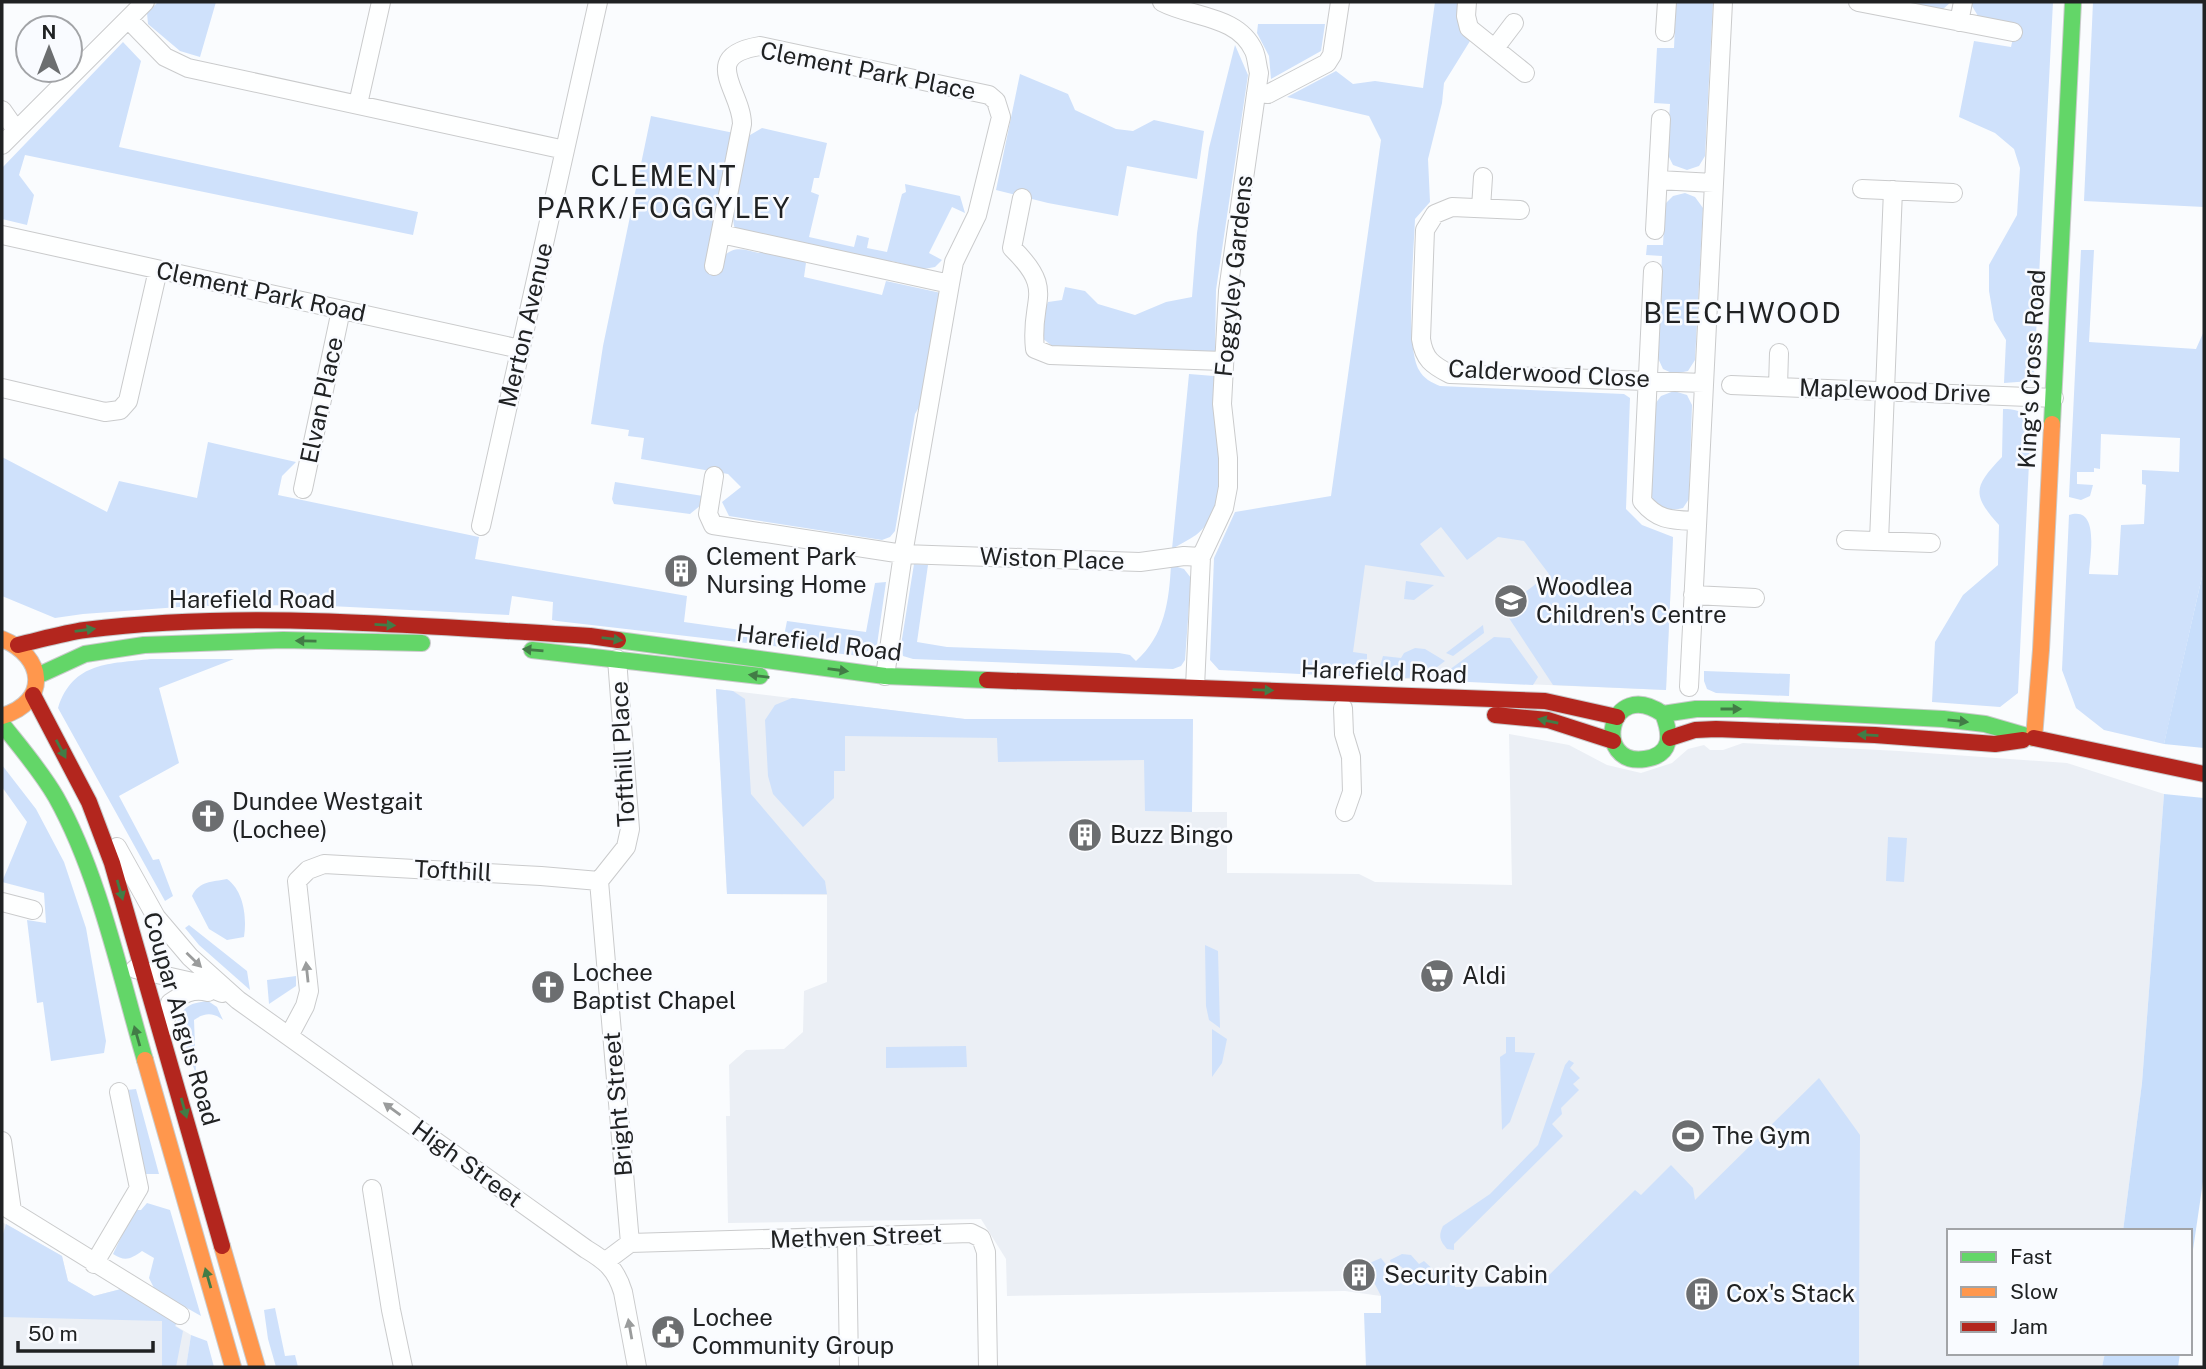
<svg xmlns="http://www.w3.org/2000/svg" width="2206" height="1369" font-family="'Public Sans',sans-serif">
	<rect width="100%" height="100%" fill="#fafcfe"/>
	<path fill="#ebeff5" d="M 1363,521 L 1673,537 L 1666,690 L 1341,676 Z
		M 716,689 L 965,719 L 1193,719 L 1192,812 L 1227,812 L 1227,873 L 1359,874 L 1375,882 L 1512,885 L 1509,734 L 1569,745 L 1607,765 L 1641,773 L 1672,763 L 1688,749 L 1704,745 L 1710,750 L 1723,750 L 1743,743 L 1899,751 L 2067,763 L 2164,794 L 2142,1083 L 2123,1231 L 1949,1231 L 1949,1353 L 2105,1353 L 2102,1367 L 1859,1367 L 1860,1135 L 1695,1201 L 1586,1294 L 1381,1296 L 1345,1291 L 1007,1296 L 1006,1259 L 981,1219 L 728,1223 L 726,1116 L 730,1116 L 729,1065 L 746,1050 L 784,1049 L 803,1032 L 804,991 L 827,982 L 827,895 L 727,894 Z
		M 2,1222 L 62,1256 L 68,1281 L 94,1296 L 121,1289 L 178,1321 L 176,1326 L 191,1335 L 186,1367 L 2,1367 Z"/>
	<path fill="#cfe1fb" d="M 158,2 L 216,2 L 200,57 L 180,51 L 148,24 L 147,13 Z
		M 1435,2 L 1458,2 L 1457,20 L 1470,41 L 1444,83 L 1442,103 L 1428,159 L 1430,202 L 1415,219 C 1414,250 1405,346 1419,370 C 1423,378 1432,383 1440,386 L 1624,394 L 1630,398 L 1626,509 L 1642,525 L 1673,537 L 1666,690 L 1553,685 L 1503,609 L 1549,574 L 1524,541 L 1498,537 L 1467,560 L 1441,527 L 1420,544 L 1445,577 L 1365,565 L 1353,652 L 1367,654 L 1367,665 L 1360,677 L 1219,670 L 1210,660 L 1214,558 L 1235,512 L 1331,496 L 1381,140 L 1369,116 L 1287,97 L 1336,71 L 1353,84 L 1375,81 L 1423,88 Z
		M 1676,2 L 1713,3 L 1705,156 L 1699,166 L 1687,170 L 1673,165 L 1667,153 L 1670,104 L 1654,103 L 1657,48 L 1674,48 Z
		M 1901,2 L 1951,2 L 1942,10 Z
		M 1973,2 L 2053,2 L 2034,375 L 2031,381 L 2004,383 L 2006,340 L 1994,320 L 1989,291 L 1989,265 L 2017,215 L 2020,168 L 2014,149 L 1995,133 L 1959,117 L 1974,41 L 2011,47 L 2016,25 L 1978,16 L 1972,6 Z
		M 2093,2 L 2204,2 L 2204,207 L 2084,201 Z
		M 1258,24 L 1325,24 L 1321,51 L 1271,79 L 1269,56 L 1257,33 Z
		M 123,42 L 141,61 L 119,147 L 418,212 L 413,235 L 25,155 L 19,175 L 34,195 L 27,225 L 2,219 L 2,168 Z
		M 1235,45 L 1248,75 L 1216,290 L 1215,354 L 1056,349 L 1042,338 L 1041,319 L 1048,302 L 1062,300 L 1065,287 L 1085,291 L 1098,304 L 1135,315 L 1166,302 L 1192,297 L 1197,233 L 1209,148 Z
		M 1020,74 L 1068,94 L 1075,110 L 1116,129 L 1133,131 L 1154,120 L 1204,131 L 1197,179 L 1127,166 L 1118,216 L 1048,203 L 996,190 Z
		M 651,116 L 734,133 L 724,256 C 735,245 745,250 759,253 L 764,249 L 795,256 L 806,263 L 804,277 L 882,295 L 886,281 L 941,293 L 923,400 L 915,414 L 895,531 L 890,537 L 882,540 L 729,516 L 722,502 L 741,487 L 728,474 L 641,459 L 644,438 L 628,436 L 629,430 L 591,424 L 603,346 Z
		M 762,128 L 827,143 L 819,178 L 814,178 L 811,192 L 819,195 L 809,237 L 854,247 L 857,235 L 869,238 L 867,248 L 887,252 L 902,194 L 906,192 L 905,184 L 960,196 L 965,213 L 952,207 L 929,253 L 942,260 L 935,267 L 924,269 L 891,261 L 890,266 L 735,229 C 730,215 738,207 733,194 L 745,138 Z
		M 1685,193 L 1695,197 L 1703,208 L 1695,360 L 1688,371 L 1674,374 L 1663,369 L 1657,356 L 1662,256 L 1646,255 L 1647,245 L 1663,245 L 1665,204 L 1673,196 Z
		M 2081,250 L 2094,250 L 2089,342 L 2196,349 L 2204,331 L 2204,568 L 2164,744 L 2104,730 L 2076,708 L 2062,670 L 2069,515 C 2100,505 2090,556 2089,574 L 2118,575 L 2121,525 L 2144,524 L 2146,485 L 2142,484 L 2142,470 L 2179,472 L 2180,438 L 2101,434 L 2100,469 L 2094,468 L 2094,472 L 2077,472 L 2077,484 L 2093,485 L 2090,496 L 2081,500 L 2069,497 Z
		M 1189,374 L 1214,376 C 1214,422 1238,503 1196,535 C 1189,540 1180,544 1172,549 Z
		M 1674,391 L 1687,395 L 1692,405 L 1689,499 L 1683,508 C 1666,512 1658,509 1650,494 L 1655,404 L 1661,396 Z
		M 2003,409 C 2016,409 2023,411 2031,421 L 2018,693 L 2000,707 L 1932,702 L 1935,642 L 1963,595 L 1998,565 L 1999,525 C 1972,495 1973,487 2002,457 Z
		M 208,442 L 296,462 L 282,476 L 278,495 L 479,537 L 475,559 L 687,596 L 684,622 L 784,636 L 787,621 L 866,632 L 875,583 L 886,582 L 877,645 L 860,656 L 557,621 L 552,620 L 553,602 L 512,596 L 509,615 L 310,605 L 193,606 L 83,614 L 55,618 L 2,596 L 2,457 L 107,512 L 119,481 L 197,498 Z
		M 615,482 L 703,496 L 701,505 L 690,514 L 614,504 L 612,499 Z
		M 914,564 L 928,565 L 917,642 L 947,647 L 1119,653 L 1130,655 L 1136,661 C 1165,635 1169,601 1171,565 L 1184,569 L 1191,578 L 1185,660 L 1181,666 L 1173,669 L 913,659 L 903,656 L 901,645 Z
		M 1406,581 L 1434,585 L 1414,600 L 1404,599 Z
		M 1483,625 L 1484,633 L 1453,656 L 1446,653 Z
		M 1494,637 L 1510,638 L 1538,677 L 1533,685 L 1448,681 L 1445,673 Z
		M 1415,648 L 1425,649 L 1445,661 C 1423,679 1410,679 1383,678 L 1380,666 L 1383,656 L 1401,658 L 1404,653 Z
		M 151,659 L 234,659 L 159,688 L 179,763 L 119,796 L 153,860 L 159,859 L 173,896 L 165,901 L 58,708 C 73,661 110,664 151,659 Z
		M 1704,671 L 1790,674 L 1789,696 L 1716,693 L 1707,689 L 1704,681 Z
		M 716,689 L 733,691 L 745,699 L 751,794 L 825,881 L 827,894 L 727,894 Z
		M 792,698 L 965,719 L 1193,719 L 1192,812 L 1145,811 L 1144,760 L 998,762 L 997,738 L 845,736 L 845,771 L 834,771 L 834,798 L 803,827 L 773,794 L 768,776 L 765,720 L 775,705 Z
		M 2,765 L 36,809 L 64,862 L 86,928 L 106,1041 L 104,1053 L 51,1061 L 43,1002 L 37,1003 L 27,920 L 46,923 L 44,893 L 2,882 L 27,822 L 2,787 Z
		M 1888,837 L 1907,838 L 1904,882 L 1886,881 Z
		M 227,879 C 244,891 247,918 244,937 L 227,940 L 209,929 L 192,896 C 199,881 212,882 227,879 Z
		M 189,925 L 247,971 L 250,990 L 199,945 L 185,928 Z
		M 1205,945 L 1218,951 L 1220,1028 L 1209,1020 L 1206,1006 Z
		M 296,976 L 296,986 L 269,1004 L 267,980 Z
		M 208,1001 L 217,1007 L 223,1020 C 213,1012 204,1013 194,1020 L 196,1074 L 177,1022 C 184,1006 190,1003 208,1001 Z
		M 1212,1029 L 1227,1039 L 1222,1063 L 1212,1077 Z
		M 1506,1037 L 1515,1037 L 1515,1052 L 1535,1053 L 1510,1122 L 1502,1130 L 1500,1057 L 1506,1053 Z
		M 966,1046 L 967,1067 L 886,1068 L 886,1047 Z
		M 1569,1060 L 1574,1063 L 1570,1068 L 1580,1078 L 1573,1084 L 1579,1090 L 1561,1108 L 1562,1114 L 1552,1124 L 1563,1136 L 1454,1244 L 1454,1250 L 1447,1249 C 1440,1241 1438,1236 1443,1226 L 1490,1194 L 1538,1145 L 1565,1065 Z
		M 1819,1078 L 1860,1135 L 1859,1367 L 1366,1367 L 1364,1313 L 1381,1313 L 1381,1296 L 1365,1265 L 1381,1258 L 1387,1266 C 1379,1276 1385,1287 1397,1286 L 1405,1280 C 1407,1270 1402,1264 1391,1264 L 1390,1260 L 1402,1254 L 1411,1255 L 1419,1264 L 1424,1261 L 1438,1274 L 1455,1277 L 1455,1287 L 1529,1286 L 1529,1272 L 1541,1283 L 1635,1190 L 1641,1195 L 1671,1165 L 1693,1188 L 1695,1200 Z
		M 136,1089 L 159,1174 L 143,1174 L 127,1090 Z
		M 147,1203 L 170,1210 L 201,1316 L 155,1290 L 149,1278 L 154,1258 L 142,1251 C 131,1259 125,1262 113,1254 L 134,1210 L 141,1210 Z
		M 6,1224 L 62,1256 L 68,1281 L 94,1296 L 121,1289 L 178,1321 L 175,1326 L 183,1331 L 176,1367 L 162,1367 L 162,1321 L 2,1317 L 2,1237 Z
		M 275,1308 L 285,1356 L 295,1355 L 298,1367 L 276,1367 L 268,1339 L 264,1310 Z
		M 191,1335 L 207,1341 L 214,1367 L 186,1367 Z"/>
	<path fill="#c8defb" d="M 2204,568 L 2204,748 L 2164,744 L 2167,730 Z
		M 2164,794 L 2204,798 L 2204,1175 L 2190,1270 L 2190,1231 L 2123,1231 L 2142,1083 Z
		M 2105,1353 L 2180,1353 L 2178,1367 L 2102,1367 Z"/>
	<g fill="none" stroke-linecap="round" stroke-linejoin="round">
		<g stroke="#cacbcc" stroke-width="20">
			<path id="street" d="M 1162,2 C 1192,18 1238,15 1254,51 C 1257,58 1257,66 1259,73 L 1228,291 L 1222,404 L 1228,458 L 1228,487 L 1224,508 L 1201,557 L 1195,687
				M 1467,2 L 1466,16 L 1469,28 L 1525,73
				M 1858,2 L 2013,32
				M 128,19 L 165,57 L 188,68 L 565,150
				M 1959,22 L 1963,2
				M 1665,32 L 1667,2
				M 1495,48 L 1514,23
				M 1256,93 L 1268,94 L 1327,63 L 1332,55 L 1340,2
				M 358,104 L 381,2
				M 2,110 L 16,130
				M 2,145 L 145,2
				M 1658,180 L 1714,183
				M 1862,189 L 1953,193
				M 1022,198 L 1012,248 C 1057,292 1029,298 1035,349 L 1050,355 L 1223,361
				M 1481,208 L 1483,177
				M 1520,210 L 1452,207 L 1435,214 L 1425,230 L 1421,339 C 1424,359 1432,365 1450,374 L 1704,383
				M 1655,230 L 1661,119
				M 721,234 L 950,284
				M 2,235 L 520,349
				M 714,266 L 742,124 C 742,91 698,56 760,46 L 989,95 L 996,101 L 1001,117 L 977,215 L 954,262 L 950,284 L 903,554 L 885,676
				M 1653,271 L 1642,501 C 1658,521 1672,520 1697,521
				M 1731,385 L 2054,398
				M 1778,387 L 1779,353
				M 2,388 L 105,412 L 120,410 L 128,401 L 158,270
				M 714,476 L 708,514 L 713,525 L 903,554 L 1140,562 L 1184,556 L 1201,557
				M 303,489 L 341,310
				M 481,526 L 598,2
				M 1846,540 L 1931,543
				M 1879,541 L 1893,190
				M 1693,595 L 1755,598
				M 1689,687 L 1723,2
				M 1343,708 L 1344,734 L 1351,757 L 1352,792 L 1345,812
				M 117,847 L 156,917 L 190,957 L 238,1000 L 586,1249 C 606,1261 616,1269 623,1292 L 637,1367
				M 599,881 L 630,1243
				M 599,881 L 626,847 L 630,829 L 617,659
				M 2,902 L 33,910
				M 135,969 L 197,983 L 222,993
				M 163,1030 L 170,1003 C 183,994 192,988 208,992
				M 289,1036 L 305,1006 L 309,991 L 297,881 L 308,870 L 324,864 L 541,876 L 599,881
				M 2,1141 L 12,1211
				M 372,1189 L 391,1310 L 403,1367
				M 2,1205 L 180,1315
				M 847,1238 L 849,1367
				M 606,1261 L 630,1243 L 971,1233 L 981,1238 L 986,1252 L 988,1367
				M 94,1264 L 139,1188 L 119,1092"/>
		</g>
		<g stroke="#cacbcc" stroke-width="18">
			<path id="fast" d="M 2052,424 L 2073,2
				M 618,640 L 885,676 L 987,680
				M 532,650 L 760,676
				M 37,676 L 85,654 L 144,645 L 283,640 L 422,643
				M 1663,714 C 1671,734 1673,755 1645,759 C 1592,767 1608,676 1663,714 L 1696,709 L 1747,709 L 1943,719 L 1985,724 L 2034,738
				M 2,724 C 21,748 41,771 56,797 C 99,874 120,975 145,1060"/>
		</g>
		<g stroke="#cacbcc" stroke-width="18">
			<path id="slow" d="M 2,639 C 45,656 50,702 2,716
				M 2034,738 L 2041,650 L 2052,424
				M 145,1060 L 233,1367
				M 222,1246 L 257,1367"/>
		</g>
		<g stroke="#cacbcc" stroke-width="18">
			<path id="jam" d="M 18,645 C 40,640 63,633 85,630 C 253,609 422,627 590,636 L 618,640
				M 987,680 L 1545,701 L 1617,717
				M 33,695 L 89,802 L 112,863 L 222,1246
				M 1495,715 L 1548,720 L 1613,741
				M 1670,738 L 1695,730 L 1716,729 L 1875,735 L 1995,744 L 2023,740
				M 2034,738 L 2204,774"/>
		</g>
		<use href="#street" stroke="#feffff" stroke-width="18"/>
		<use href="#fast" stroke="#63d668" stroke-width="16"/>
		<use href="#slow" stroke="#ff974d" stroke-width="16"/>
		<use href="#jam" stroke="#b3261e" stroke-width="16"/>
	</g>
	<defs><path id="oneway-solid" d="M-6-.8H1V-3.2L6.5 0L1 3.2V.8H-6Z" transform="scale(1.75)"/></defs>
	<g fill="#427c46">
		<use href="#oneway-solid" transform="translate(385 625) rotate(3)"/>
		<use href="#oneway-solid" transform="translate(85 630) rotate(-8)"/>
		<use href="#oneway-solid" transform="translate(612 639) rotate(7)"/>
		<use href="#oneway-solid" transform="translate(306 641) rotate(-179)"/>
		<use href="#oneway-solid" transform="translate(533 650) rotate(-175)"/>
		<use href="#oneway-solid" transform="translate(838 670) rotate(8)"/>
		<use href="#oneway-solid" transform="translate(759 676) rotate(-173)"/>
		<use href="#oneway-solid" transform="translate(1263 690) rotate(2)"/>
		<use href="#oneway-solid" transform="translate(1731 709)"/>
		<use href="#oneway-solid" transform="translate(1548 721) rotate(-168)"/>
		<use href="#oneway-solid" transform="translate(1958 721) rotate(6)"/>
		<use href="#oneway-solid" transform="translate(1868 735) rotate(-177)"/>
		<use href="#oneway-solid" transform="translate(61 749) rotate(62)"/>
		<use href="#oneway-solid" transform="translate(120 890) rotate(74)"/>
		<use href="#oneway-solid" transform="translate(137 1036) rotate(-106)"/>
		<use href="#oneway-solid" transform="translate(184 1108) rotate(74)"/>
		<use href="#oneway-solid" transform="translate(208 1278) rotate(-106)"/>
	</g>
	<g fill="#9a9c9c">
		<use href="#oneway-solid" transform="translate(194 960) rotate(44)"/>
		<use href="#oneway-solid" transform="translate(307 972) rotate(-96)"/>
		<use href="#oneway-solid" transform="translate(392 1109) rotate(-144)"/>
		<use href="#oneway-solid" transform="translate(630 1329) rotate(-100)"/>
	</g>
	<defs>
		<g id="building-disc" transform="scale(1.75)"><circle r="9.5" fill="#6c6e70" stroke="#f9fbff"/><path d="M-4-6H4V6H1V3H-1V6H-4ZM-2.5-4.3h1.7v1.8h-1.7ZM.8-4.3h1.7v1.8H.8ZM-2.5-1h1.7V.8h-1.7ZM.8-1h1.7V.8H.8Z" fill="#fff"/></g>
		<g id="school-disc" transform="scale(1.75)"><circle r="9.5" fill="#6c6e70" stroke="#f9fbff"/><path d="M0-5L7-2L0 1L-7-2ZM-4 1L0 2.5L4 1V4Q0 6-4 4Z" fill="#fff"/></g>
		<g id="church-disc" transform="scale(1.75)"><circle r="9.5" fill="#6c6e70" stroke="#f9fbff"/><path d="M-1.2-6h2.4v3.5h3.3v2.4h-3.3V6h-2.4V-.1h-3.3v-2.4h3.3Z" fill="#fff"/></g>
		<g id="supermarket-disc" transform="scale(1.75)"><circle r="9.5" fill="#6c6e70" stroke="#f9fbff"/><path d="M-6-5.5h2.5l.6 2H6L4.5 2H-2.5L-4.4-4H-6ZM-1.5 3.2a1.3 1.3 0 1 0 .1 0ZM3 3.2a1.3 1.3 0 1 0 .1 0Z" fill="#fff"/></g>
		<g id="stadium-disc" transform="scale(1.75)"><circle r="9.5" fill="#6c6e70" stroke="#f9fbff"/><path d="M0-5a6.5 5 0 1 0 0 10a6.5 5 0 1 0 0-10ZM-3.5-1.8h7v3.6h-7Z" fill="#fff"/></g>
		<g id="civic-disc" transform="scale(1.75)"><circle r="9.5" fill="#6c6e70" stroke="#f9fbff"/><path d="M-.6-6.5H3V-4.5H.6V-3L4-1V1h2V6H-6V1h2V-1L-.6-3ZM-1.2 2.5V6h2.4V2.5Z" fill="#fff"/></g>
	</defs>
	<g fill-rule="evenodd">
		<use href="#building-disc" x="681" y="571"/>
		<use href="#school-disc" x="1511" y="601"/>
		<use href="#church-disc" x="208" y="816"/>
		<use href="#building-disc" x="1085" y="835"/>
		<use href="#supermarket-disc" x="1437" y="976"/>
		<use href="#church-disc" x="548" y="987"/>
		<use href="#stadium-disc" x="1688" y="1136"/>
		<use href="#building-disc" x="1359" y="1275"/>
		<use href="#building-disc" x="1702" y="1294"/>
		<use href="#civic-disc" x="668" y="1332"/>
	</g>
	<g text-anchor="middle" stroke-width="5" stroke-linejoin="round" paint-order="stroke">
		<g font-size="24" fill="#202223" stroke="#f9fbff">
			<text transform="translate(868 71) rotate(11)" y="8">Clement Park Place</text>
			<text transform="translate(1234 276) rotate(-84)" y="8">Foggyley Gardens</text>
			<text transform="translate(261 292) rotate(12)" y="8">Clement Park Road</text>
			<text transform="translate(526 325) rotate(-77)" y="8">Merton Avenue</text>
			<text transform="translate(2032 369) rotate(-87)" y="8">King's Cross Road</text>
			<text transform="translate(1549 374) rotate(3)" y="8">Calderwood Close</text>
			<text transform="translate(1895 391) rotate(2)" y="8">Maplewood Drive</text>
			<text transform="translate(322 400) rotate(-78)" y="8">Elvan Place</text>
			<text transform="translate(1052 559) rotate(2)" y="8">Wiston Place</text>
			<text x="252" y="608">Harefield Road</text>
			<text transform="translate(819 643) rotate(7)" y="8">Harefield Road</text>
			<text transform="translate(1384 672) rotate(2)" y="8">Harefield Road</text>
			<text transform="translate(623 754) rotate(-93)" y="8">Tofthill Place</text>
			<text transform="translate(453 871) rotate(3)" y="8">Tofthill</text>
			<text transform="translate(181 1019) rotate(74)" y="8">Coupar Angus Road</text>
			<text transform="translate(618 1104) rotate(-95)" y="8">Bright Street</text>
			<text transform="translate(467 1164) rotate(36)" y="8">High Street</text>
			<text transform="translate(856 1237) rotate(-2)" y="8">Methven Street</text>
		</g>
		<g font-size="24" fill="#202223" stroke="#f9fbff" text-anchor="start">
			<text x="706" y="565">Clement Park<tspan x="706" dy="28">Nursing Home</tspan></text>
			<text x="1536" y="595">Woodlea<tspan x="1536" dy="28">Children's Centre</tspan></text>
			<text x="232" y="810">Dundee Westgait<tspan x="232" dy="28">(Lochee)</tspan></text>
			<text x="1110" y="843">Buzz Bingo</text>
			<text x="572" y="981">Lochee<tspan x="572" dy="28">Baptist Chapel</tspan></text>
			<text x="1462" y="984">Aldi</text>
			<text x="1712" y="1144">The Gym</text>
			<text x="1384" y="1283">Security Cabin</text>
			<text x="1726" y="1302">Cox's Stack</text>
			<text x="692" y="1326">Lochee<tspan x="692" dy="28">Community Group</tspan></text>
		</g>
		<g font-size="28" letter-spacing="2" fill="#202223" stroke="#f9fbff">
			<text x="664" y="186">CLEMENT<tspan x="664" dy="32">PARK/FOGGYLEY</tspan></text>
			<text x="1743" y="323">BEECHWOOD</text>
		</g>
	</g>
	<rect width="2206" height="1369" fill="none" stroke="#202223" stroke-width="7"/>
	<rect x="1947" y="1229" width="245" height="126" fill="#f9fbff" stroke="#a2a4a7" stroke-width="2"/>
	<rect x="1961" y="1252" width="35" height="10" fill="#63d668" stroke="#a2a4a7" stroke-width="2"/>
	<text x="2010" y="1264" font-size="21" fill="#202223">Fast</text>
	<rect x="1961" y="1287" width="35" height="10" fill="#ff974d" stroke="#a2a4a7" stroke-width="2"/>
	<text x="2010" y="1299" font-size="21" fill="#202223">Slow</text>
	<rect x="1961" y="1322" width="35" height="10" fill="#b3261e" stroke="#a2a4a7" stroke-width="2"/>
	<text x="2010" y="1334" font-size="21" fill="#202223">Jam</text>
	<g transform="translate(49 49)"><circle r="33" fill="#f9fbff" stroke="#a2a4a7" stroke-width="2"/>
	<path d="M0-5L12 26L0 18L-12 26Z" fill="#6c6e70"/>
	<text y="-10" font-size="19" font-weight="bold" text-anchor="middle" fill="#202223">N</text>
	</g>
	<path d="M18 1341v10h135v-10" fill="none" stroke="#202223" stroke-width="3.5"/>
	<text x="28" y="1341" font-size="21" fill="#202223" stroke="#f9fbff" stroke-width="5" paint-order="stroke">50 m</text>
</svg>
